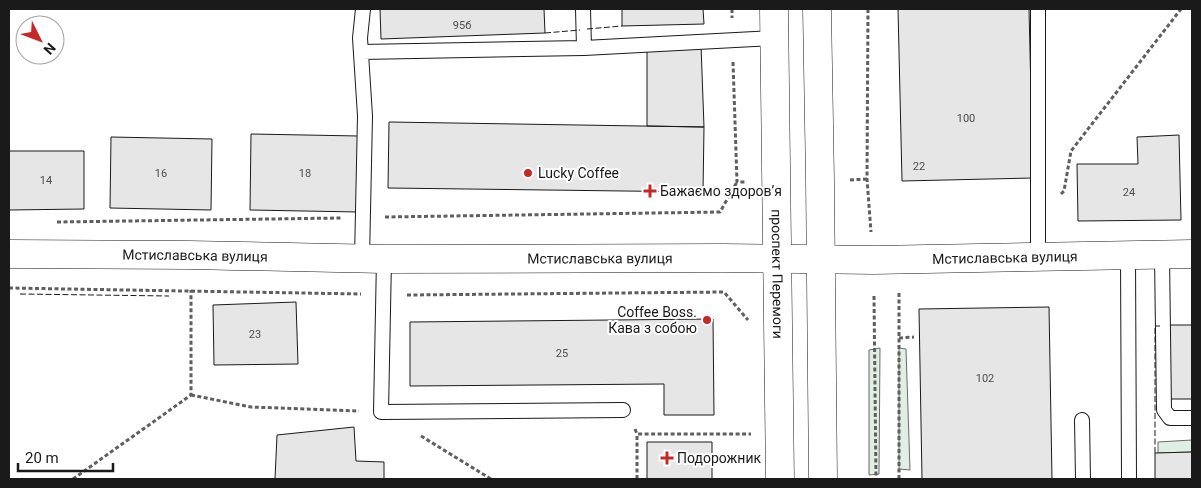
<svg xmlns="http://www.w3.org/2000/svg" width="1201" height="488" font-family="Roboto,sans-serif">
	<rect width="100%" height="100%" fill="#fff"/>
	<path fill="#e0efe3" stroke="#6a6a6a" d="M 880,348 L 879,474 L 869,475 L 869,350 Z
		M 899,348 L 906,349 L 910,470 L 899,469 Z
		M 1192,440 L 1192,452 L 1158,453 L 1158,442 Z"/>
	<path fill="#e6e6e6" stroke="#1a1a1a" d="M 380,9 L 544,9 L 545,33 L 381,39 Z
		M 622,9 L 703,9 L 704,24 L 622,26 Z
		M 898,9 L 1029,9 L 1033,178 L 902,181 Z
		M 701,45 L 704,127 L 647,126 L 647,49 Z
		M 389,122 L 704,127 L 703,192 L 388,188 Z
		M 251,134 L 359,136 L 358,212 L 250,210 Z
		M 1179,135 L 1181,220 L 1078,221 L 1077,164 L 1138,164 L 1137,137 Z
		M 111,137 L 212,139 L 211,210 L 110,208 Z
		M 9,151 L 84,151 L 84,209 L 9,210 Z
		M 296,302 L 298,364 L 214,365 L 213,305 Z
		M 1049,307 L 1052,479 L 922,479 L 919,309 Z
		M 713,319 L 714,415 L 664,415 L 664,384 L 410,386 L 410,322 Z
		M 1168,325 L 1192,325 L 1192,399 L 1169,399 Z
		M 354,427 L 356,461 L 384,462 L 384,479 L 275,479 L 277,435 Z
		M 647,442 L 712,442 L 712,479 L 647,479 Z
		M 1192,452 L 1192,479 L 1155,479 L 1155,453 Z"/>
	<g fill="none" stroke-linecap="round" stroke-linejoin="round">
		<g stroke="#1a1a1a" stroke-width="16">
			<path id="lane" d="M 583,9 L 584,48
				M 1038,9 L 1038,258
				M 361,52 L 584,48 L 774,38
				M 1162,255 L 1164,410 L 1170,418 L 1192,418
				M 1128,256 L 1129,479
				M 362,259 L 365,116 L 360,38 L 363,9
				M 384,259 L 381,412 L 623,410
				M 1082,420 L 1083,479"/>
		</g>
		<g stroke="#1a1a1a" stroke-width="29">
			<g id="street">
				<path id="s1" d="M 9,254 L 189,255 L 384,259 L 722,258 L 874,260 L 1192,254"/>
			</g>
		</g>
		<g stroke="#1a1a1a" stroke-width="29">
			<g id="primary">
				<path id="s2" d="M 774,9 L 780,479"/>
				<path d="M 817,9 L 820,180 L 823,479"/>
			</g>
		</g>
		<path stroke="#5f5f5f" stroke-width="3" stroke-dasharray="4 2.5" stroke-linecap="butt" d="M 732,9 L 732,18
			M 868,9 L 867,179 L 871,232
			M 733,62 L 737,182 L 747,182
			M 850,180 L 867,179
			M 1061,194 L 1064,191 L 1071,151 L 1181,9
			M 385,217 L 720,212 L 737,182
			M 57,222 L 341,218
			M 9,288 L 361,294
			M 407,295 L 724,292 L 748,320
			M 874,296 L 876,479
			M 899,338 L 914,337
			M 191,395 L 251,407 L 359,411
			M 635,429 L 637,434 L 751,434
			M 421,436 L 491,479
			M 73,479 L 191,395 L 191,290
			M 637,479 L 637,434
			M 899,479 L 899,293"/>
		<use href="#lane" stroke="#fff" stroke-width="14"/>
		<use href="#street" stroke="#fff" stroke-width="28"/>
		<use href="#primary" stroke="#fff" stroke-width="28"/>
		<path stroke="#1a1a1a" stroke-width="1" stroke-dasharray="6 2.5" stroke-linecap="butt" d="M 587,29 L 622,26
			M 545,33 L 580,30
			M 20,294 L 169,296
			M 1155,453 L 1155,326 L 1160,326"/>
	</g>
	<g fill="#c62828" stroke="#fff" stroke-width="2">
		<circle cx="528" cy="173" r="5"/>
		<path d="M647.5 183.5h5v5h5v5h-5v5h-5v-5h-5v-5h5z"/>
		<circle cx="707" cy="320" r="5"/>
		<path d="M664.5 450.5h5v5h5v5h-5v5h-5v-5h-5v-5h5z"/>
	</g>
	<g text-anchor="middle" stroke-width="4" stroke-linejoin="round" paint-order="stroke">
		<g font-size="11" fill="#4d4d4d">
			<text x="462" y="29">95б</text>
			<text x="966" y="122">100</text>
			<text x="919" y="170">22</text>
			<text x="161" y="177">16</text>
			<text x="305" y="177">18</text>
			<text x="46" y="184">14</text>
			<text x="1129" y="196">24</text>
			<text x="255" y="338">23</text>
			<text x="562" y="357">25</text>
			<text x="985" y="382">102</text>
		</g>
		<g font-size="14" fill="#1a1a1a" stroke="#fff" text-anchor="start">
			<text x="538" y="178">Lucky Coffee</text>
			<text x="660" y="196">Бажаємо здоровʼя</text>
			<text x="697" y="317" text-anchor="end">Coffee Boss.<tspan x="697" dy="16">Кава з собою</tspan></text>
			<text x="677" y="463">Подорожник</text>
		</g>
		<g font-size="14" fill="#1a1a1a" stroke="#fff">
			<text dy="5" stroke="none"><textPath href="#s1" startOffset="186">Мстиславська вулиця</textPath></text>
			<text dy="5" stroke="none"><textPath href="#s1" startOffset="591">Мстиславська вулиця</textPath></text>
			<text dy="5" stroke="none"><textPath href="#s1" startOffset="996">Мстиславська вулиця</textPath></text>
			<text dy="5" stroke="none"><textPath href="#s2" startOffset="265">проспект Перемоги</textPath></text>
		</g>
	</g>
	<rect width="1201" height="488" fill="none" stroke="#1a1a1a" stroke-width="20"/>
	<g transform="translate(40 40) rotate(132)"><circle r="24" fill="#ffffff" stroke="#a3a3a3"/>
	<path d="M0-4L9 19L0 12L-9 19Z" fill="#c62828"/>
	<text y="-8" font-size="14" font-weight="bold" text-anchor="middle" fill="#1a1a1a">N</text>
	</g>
	<path d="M18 463v8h95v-8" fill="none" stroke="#1a1a1a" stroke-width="2.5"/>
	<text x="25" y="463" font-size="15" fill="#1a1a1a" stroke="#ffffff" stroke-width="4" paint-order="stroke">20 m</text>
</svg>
